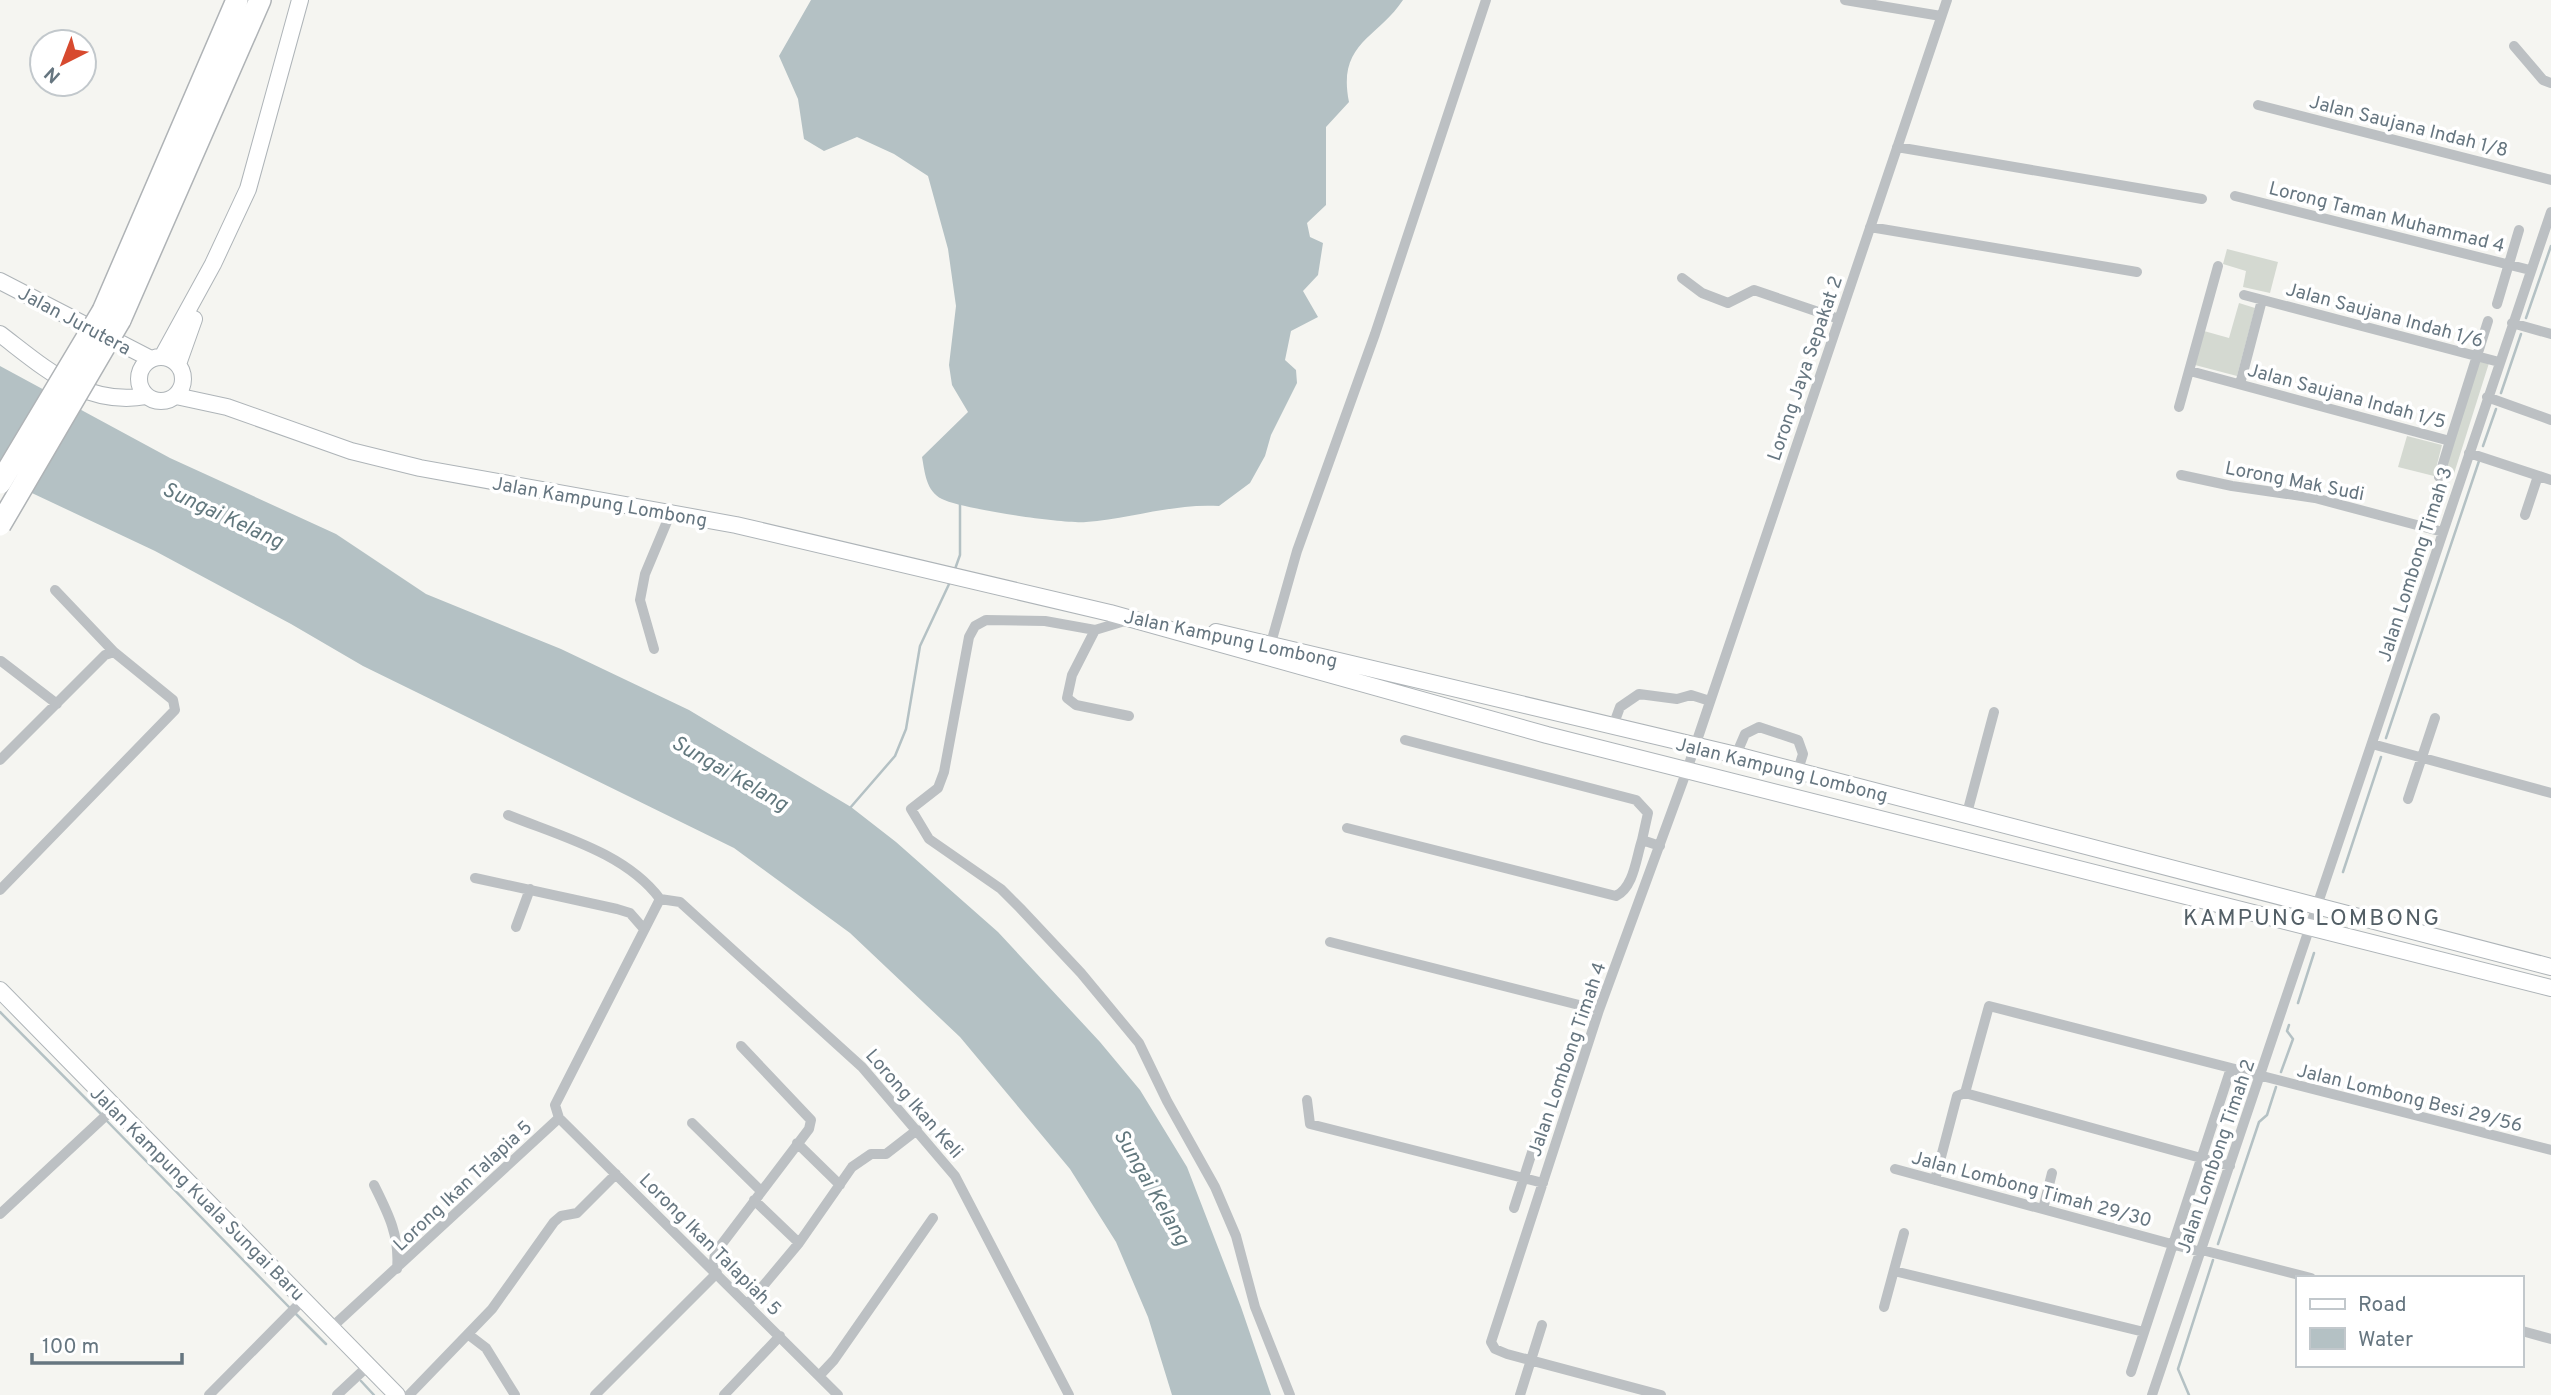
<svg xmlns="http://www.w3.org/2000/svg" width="2551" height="1395" font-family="Overpass,sans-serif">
	<rect width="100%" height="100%" fill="#f5f5f1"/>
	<path fill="#d4d9d1" d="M 2227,249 L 2278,262 L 2270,293 L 2243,287 L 2246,271 L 2223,264 Z
		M 2239,303 L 2255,308 L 2237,376 L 2195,365 L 2204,331 L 2229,338 Z
		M 2480,360 L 2489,363 L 2452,480 L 2443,477 Z
		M 2407,436 L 2442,445 L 2434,476 L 2398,467 Z"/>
	<path fill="#b4c1c4" d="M 811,0 L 1403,0 C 1377,39 1337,43 1349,102 L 1326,127 L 1326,205 L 1307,223 L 1310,237 L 1323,243 L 1318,275 L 1303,291 L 1318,317 L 1291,331 L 1285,360 L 1296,370 L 1297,383 L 1271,435 L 1265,456 L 1250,483 L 1219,506 C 1174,503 1130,519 1086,522 C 1063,524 962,509 942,499 C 926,491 925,473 922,457 L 968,412 L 952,385 L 949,365 L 956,306 L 948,249 L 928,176 L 894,154 L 857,137 L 824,151 L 804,139 L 798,99 L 779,56 Z
		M 0,366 L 170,458 L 336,534 L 426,594 L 561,649 L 689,710 L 851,807 L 896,842 L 998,932 L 1100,1042 L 1140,1090 L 1187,1167 L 1241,1307 L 1271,1395 L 1172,1395 L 1148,1317 L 1116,1242 L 1070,1169 L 960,1037 L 850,933 L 734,848 L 363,666 L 291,624 L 155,551 L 0,478 Z"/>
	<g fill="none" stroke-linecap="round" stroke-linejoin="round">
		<path stroke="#b4c1c4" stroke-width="2.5" d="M 2526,318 L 2551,246
			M 2501,393 L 2521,334
			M 2483,446 L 2496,409
			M 955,569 L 960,555 L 960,503
			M 2386,738 L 2479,461
			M 850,808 L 895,756 L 906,729 L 920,646 L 950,582
			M 2343,872 L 2381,757
			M 2298,1003 L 2314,953
			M 0,1012 L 101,1114
			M 2281,1072 L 2293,1039 L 2287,1031 L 2289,1025
			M 105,1119 L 289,1307
			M 2218,1244 L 2259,1122 L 2267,1115 L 2276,1087
			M 294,1312 L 326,1344
			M 361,1381 L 374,1395
			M 2189,1395 L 2178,1369 L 2213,1260"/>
		<g stroke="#aeb4b8" stroke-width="18">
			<path id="secondary" d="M 0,281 L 151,359
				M 0,334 C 46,369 86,407 147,396
				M 162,357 L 213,264 L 248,189 L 300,0
				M139 379a22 22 0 1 1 44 0a22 22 0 1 1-44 0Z
				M 178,364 L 194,319
				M 176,396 L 227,407 L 351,451 L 420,468 L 736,525 L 1110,613 L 1547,735 L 2551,988
				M 1216,632 L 1736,755 L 2551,967
				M 0,990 L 397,1395"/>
		</g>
		<g stroke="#afb3b6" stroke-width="24">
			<path id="highway" d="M 103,311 L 237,0
				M 120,320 L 260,0"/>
		</g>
		<path stroke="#bcc0c3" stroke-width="10" d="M 1845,0 L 1941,16
			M 2514,46 L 2543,80 L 2551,83
			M 2258,105 L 2551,180
			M 1897,147 L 2202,199
			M 2235,196 L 2530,270
			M 1870,227 L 2137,272
			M 1682,278 L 1702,293 L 1728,303 L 1754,290 L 1839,319
			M 2244,295 L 2499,362
			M 2497,304 L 2519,230
			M 2512,323 L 2551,334
			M 2190,371 L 2450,441 L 2488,321
			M 2240,384 L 2262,300
			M 2487,397 L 2551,420
			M 2179,407 L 2218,266
			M 2469,453 L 2551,480
			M 2181,475 L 2232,486 L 2315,498 L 2443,532
			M 2439,477 L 2450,441
			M 2525,515 L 2538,476
			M 55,590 L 114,652
			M 1128,620 L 1095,630 L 1072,675 L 1067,698 L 1076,705 L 1129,716
			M 1095,630 L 1045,621 L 986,620 L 975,626 L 969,637 L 944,772 L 938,788 L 911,809 L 929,839 L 1001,889 L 1020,908 L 1081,973 L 1139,1043 L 1167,1101 L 1215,1187 L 1236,1236 L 1255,1307 L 1290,1395
			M 654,649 L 640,600 L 645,574 L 671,512
			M 1269,650 L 1297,551 L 1375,334 L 1486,0
			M 1,661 L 57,704
			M 1613,726 L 1620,707 L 1639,694 L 1677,699 L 1691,695 L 1710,701
			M 1405,740 L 1636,800 L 1648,813 L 1642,840 L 1660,846
			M 2372,744 L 2551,793
			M 1736,755 L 1745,734 L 1759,727 L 1798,740 L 1803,754 L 1797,773
			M 0,760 L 105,655 L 114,652 L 173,700 L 175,710 L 0,890
			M 2408,799 L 2435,718
			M 508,815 C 560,836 626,853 660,899
			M 1966,817 L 1994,712
			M 1347,828 L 1616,896 C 1634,887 1636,858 1642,840
			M 475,878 L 617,909 L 630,913 L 644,929
			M 660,899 L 680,902 L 862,1067 L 955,1176 L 1069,1395
			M 660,899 L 555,1105 L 559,1118 L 838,1395
			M 516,927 L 530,889
			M 1330,942 L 1599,1010
			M 1965,1093 L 1989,1006 L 2551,1150
			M 1965,1093 L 2230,1166
			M 1307,1100 L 1310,1124 L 1543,1183
			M 692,1123 L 761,1191
			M 797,1143 L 840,1185
			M 1895,1169 L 2201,1252
			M 1935,1180 L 1957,1096 L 1965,1093
			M 374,1185 C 388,1213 400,1236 397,1269
			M 754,1200 L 799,1243
			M 1514,1208 L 1535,1143
			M 2043,1209 L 2052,1173
			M 0,1214 L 114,1108
			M 2202,1250 L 2311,1278
			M 713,1269 L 715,1253 L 809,1129 L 811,1120 L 741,1046
			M 1894,1271 L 2144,1332
			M 748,1304 L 799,1243 L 852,1167 L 871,1154 L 886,1154 L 917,1130
			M 1884,1307 L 1904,1233
			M 331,1328 L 559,1118
			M 2522,1331 L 2551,1339
			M 469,1335 L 486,1348 L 515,1395
			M 2131,1372 L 2231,1068
			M 819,1376 L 834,1360 L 933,1218
			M 209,1395 L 303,1300
			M 337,1395 L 368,1366
			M 409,1395 L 492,1309 L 554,1222 L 561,1216 L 577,1213 L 616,1174
			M 595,1395 L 717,1273
			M 724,1395 L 780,1336
			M 1520,1395 L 1542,1325
			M 1661,1395 L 1507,1354 L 1495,1349 L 1491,1342 L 1599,1010 L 1687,770 L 1947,0
			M 2152,1395 L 2551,212"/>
		<use href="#secondary" stroke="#fff" stroke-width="16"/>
		<use href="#highway" stroke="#fff" stroke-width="21"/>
		<g stroke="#afb3b6" stroke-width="24" stroke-linecap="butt">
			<path id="highway-bridge" d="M 0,483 L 103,311
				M 0,525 L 120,320"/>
		</g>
		<use href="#highway-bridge" stroke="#fff" stroke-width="21"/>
	</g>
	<g text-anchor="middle" stroke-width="7" stroke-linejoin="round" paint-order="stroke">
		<g font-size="19" fill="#667680" stroke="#fff">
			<text transform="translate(2409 125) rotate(14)" y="7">Jalan Saujana Indah 1/8</text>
			<text transform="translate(2387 216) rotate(14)" y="7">Lorong Taman Muhammad 4</text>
			<text transform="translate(2385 314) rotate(15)" y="7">Jalan Saujana Indah 1/6</text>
			<text transform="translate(75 320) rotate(28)" y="7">Jalan Jurutera</text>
			<text transform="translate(1804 368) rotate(-71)" y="7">Lorong Jaya Sepakat 2</text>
			<text transform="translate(2347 395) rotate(15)" y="7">Jalan Saujana Indah 1/5</text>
			<text transform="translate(2295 480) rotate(11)" y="7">Lorong Mak Sudi</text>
			<text transform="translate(600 501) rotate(10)" y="7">Jalan Kampung Lombong</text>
			<text transform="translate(2414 564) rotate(-72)" y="7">Jalan Lombong Timah 3</text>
			<text transform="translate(1231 638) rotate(12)" y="7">Jalan Kampung Lombong</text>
			<text transform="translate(1782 769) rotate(14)" y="7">Jalan Kampung Lombong</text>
			<text transform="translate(1566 1059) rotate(-71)" y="7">Jalan Lombong Timah 4</text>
			<text transform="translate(2410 1097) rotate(14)" y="7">Jalan Lombong Besi 29/56</text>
			<text transform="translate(915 1103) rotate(49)" y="7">Lorong Ikan Keli</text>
			<text transform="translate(2215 1156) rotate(-71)" y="7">Jalan Lombong Timah 2</text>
			<text transform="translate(462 1185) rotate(-43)" y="7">Lorong Ikan Talapia 5</text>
			<text transform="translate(2032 1188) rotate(15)" y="7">Jalan Lombong Timah 29/30</text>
			<text transform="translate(198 1193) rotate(45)" y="7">Jalan Kampung Kuala Sungai Baru</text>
			<text transform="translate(711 1244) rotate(45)" y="7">Lorong Ikan Talapiah 5</text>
		</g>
		<g font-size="21" font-style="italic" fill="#62787e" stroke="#fff">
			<text transform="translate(223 515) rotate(25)" y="7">Sungai Kelang</text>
			<text transform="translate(730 773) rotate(30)" y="7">Sungai Kelang</text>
			<text transform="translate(1152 1187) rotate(60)" y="7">Sungai Kelang</text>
		</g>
		<g font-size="23" letter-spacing="2" fill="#535f66" stroke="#fff">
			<text x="2312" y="925">KAMPUNG LOMBONG</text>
		</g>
	</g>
	<rect x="2296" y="1276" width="228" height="91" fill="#ffffff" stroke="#c2c8cc" stroke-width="2"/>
	<rect x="2310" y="1299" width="35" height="10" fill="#ffffff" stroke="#c2c8cc" stroke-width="2"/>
	<text x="2358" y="1311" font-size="21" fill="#667680">Road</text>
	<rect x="2310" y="1328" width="35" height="21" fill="#b4c1c4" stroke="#c2c8cc" stroke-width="2"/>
	<text x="2358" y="1346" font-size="21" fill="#667680">Water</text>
	<g transform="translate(63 63) rotate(222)"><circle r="33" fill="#ffffff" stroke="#c2c8cc" stroke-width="2"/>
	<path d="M0-5L12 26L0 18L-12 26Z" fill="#d74a2f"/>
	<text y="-10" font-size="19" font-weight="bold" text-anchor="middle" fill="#667680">N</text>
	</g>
	<path d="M32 1353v10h150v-10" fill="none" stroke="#667680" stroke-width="3.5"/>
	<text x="42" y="1353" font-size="21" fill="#667680" stroke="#ffffff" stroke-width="5" paint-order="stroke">100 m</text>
</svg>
